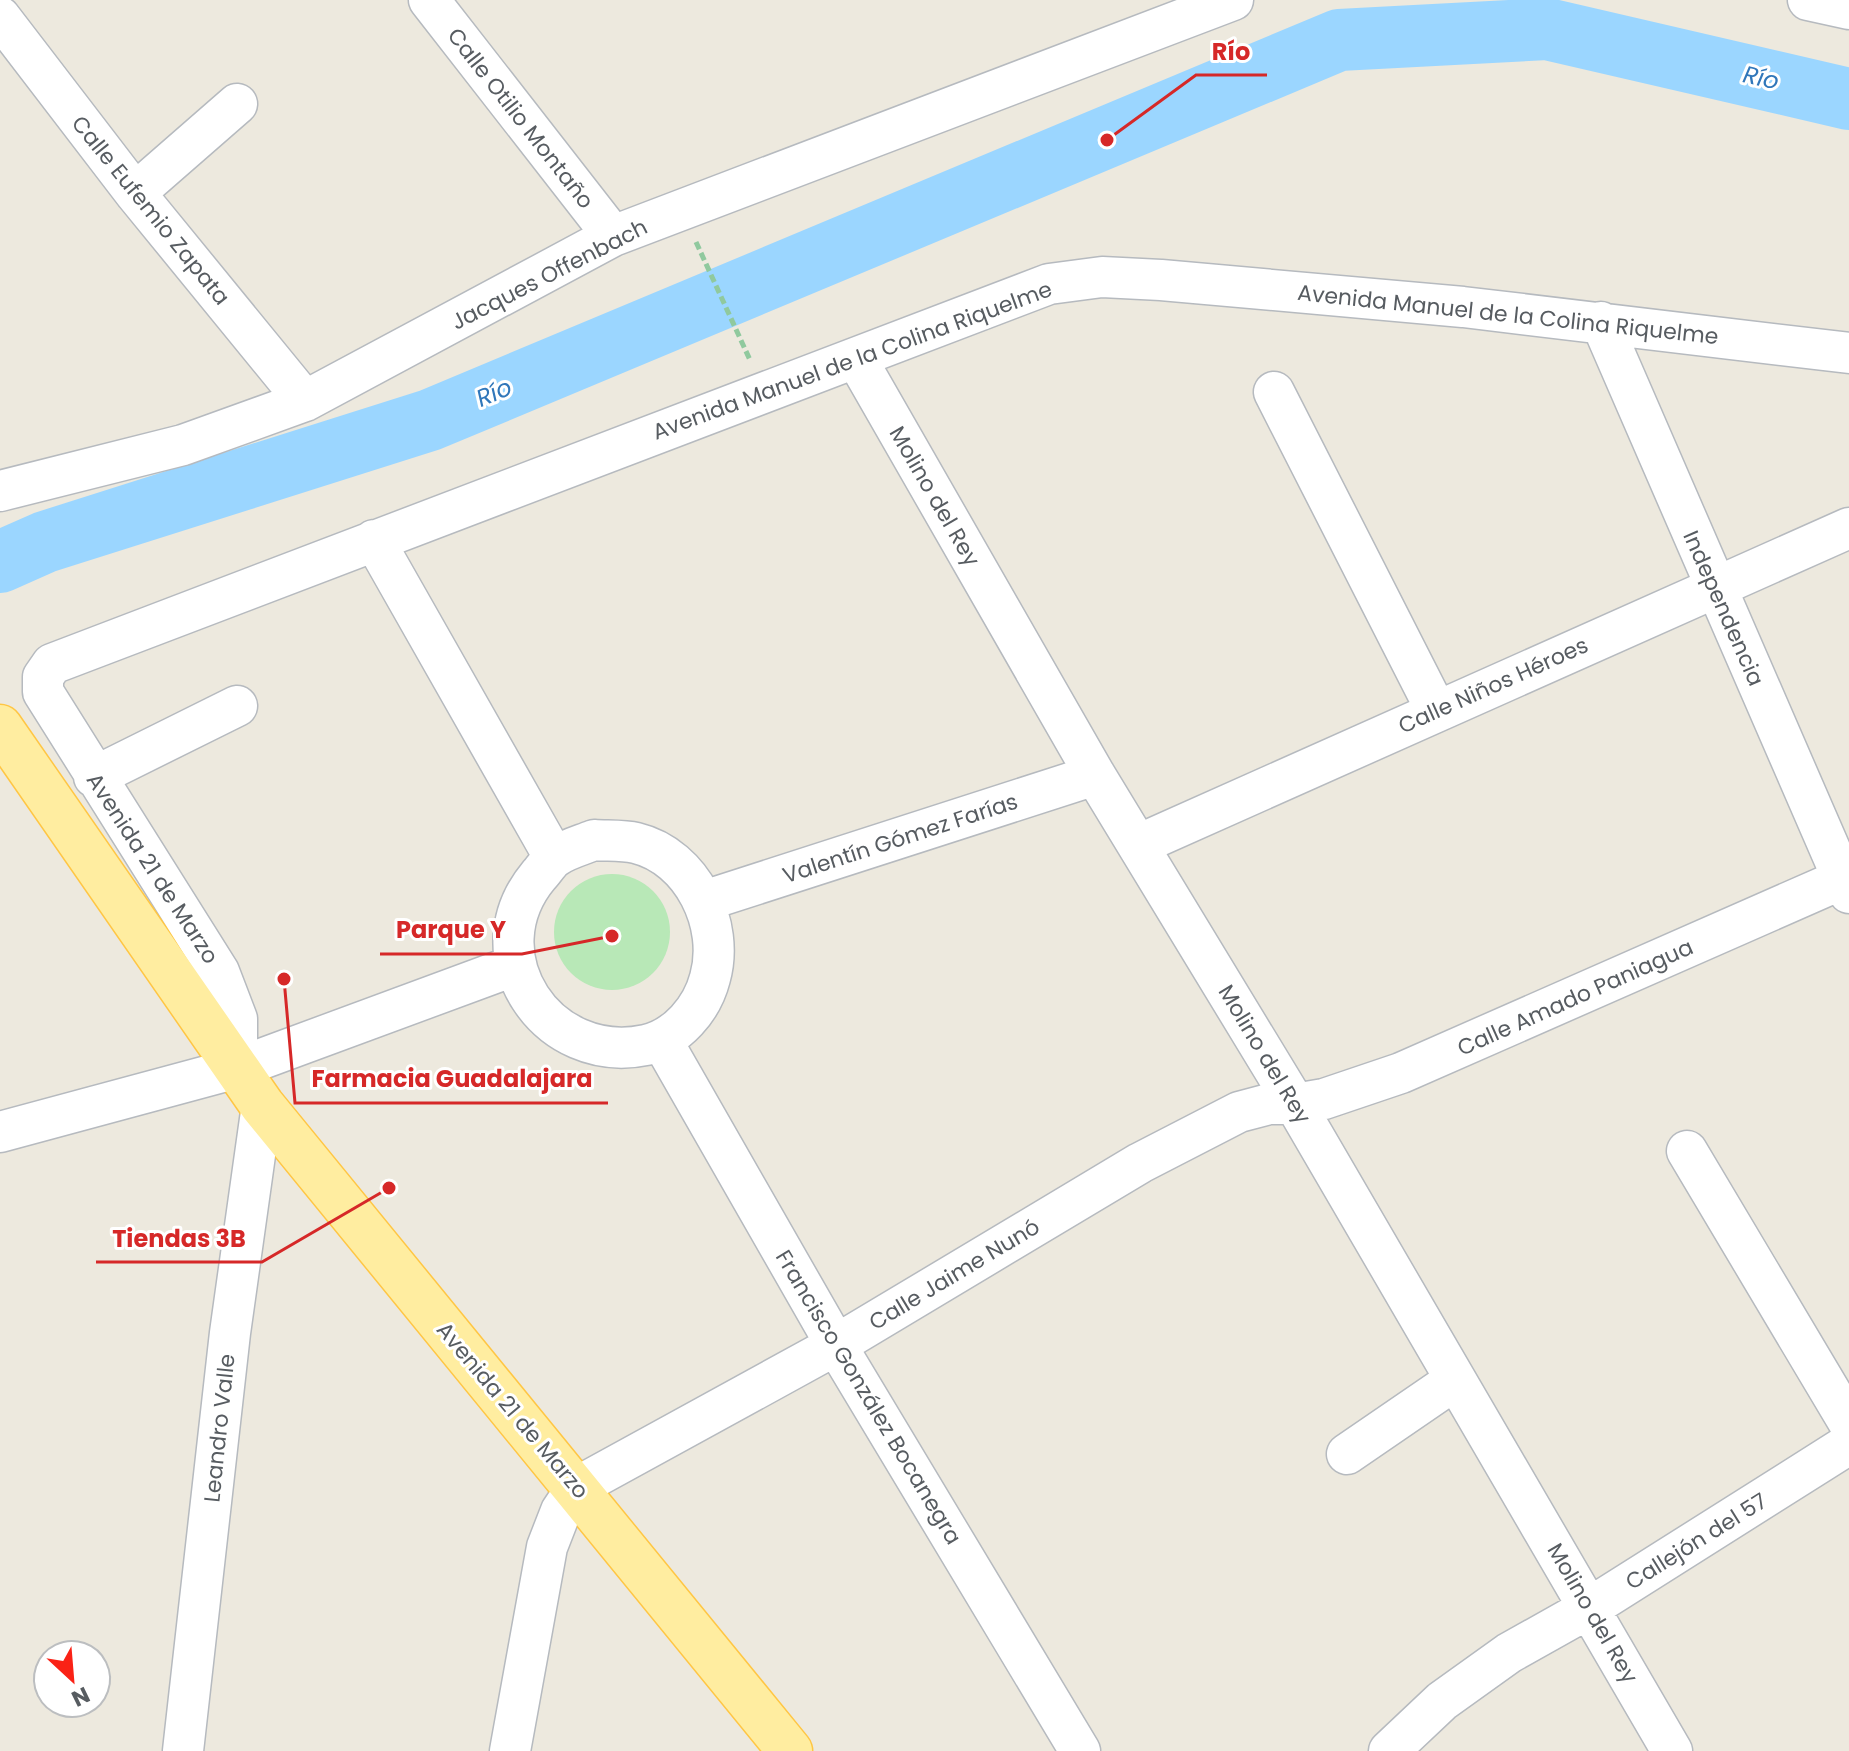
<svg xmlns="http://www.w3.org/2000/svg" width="1849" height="1751" font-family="Poppins,sans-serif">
	<rect width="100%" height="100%" fill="#ede9de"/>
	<path fill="#b8e8b7" d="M554 932a58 58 0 1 1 116 0a58 58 0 1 1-116 0Z"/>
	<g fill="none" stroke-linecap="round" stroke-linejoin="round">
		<path stroke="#9bd6ff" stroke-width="62" d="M 0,562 L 45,542 L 430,420 L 1339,40 L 1547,29 L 1849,99"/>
		<g stroke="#b6babf" stroke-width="43">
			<path id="minor" d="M 429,0 L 613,236
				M 1808,0 L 1849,9
				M 0,17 L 135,193 L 305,401
				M 135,193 L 237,104
				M 1601,322 L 1849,893
				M 856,358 L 1095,775 L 1295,1104 L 1672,1751
				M 1274,392 L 1436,710
				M 0,491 L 183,445 L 305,401 L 613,236 L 1233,0
				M 374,540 L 554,857
				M 94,777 L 237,706
				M 594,840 C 607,841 623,840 636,843 C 693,857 725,925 710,978 C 702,1009 677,1038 646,1045 C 547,1066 472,955 539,875 C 544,870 549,861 555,857 C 566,849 582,845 594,840 Z
				M 1138,845 L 1849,528
				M 704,901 L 1095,775
				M 662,1041 L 836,1345 L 1080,1751
				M 237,1068 L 237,1019 L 219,972 L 43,692 L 43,677 L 52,664 L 1049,284 L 1102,277 L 1161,280 L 1463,307 L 1849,353
				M 0,1132 L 237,1068 L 516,965
				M 1687,1151 L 1849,1423
				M 1347,1454 L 1455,1380
				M 183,1751 L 230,1333 L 262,1105
				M 510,1751 L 547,1547 L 561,1511 L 577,1487 L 836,1345 L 1140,1163 L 1239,1112 L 1269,1104 L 1295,1104 L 1324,1099 L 1401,1073 L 1849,876
				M 1389,1751 L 1442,1701 L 1509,1653 L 1591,1607 L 1849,1444"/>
		</g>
		<g stroke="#ffc644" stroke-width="47">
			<path id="major" d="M 0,727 L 262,1105 L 790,1751"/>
		</g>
		<path stroke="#90c99e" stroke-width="5" stroke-dasharray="8 4" stroke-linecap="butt" d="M 696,242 L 750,360"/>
		<use href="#minor" stroke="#fff" stroke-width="40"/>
		<use href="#major" stroke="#ffeda0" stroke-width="44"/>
	</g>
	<g text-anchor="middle" stroke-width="6" stroke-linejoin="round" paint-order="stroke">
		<g font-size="22" fill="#575c61" stroke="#fff">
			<text transform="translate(521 118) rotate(52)" y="8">Calle Otilio Montaño</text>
			<text transform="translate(151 210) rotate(51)" y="8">Calle Eufemio Zapata</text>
			<text transform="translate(549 274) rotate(-27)" y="8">Jacques Offenbach</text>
			<text transform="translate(1508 314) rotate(6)" y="8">Avenida Manuel de la Colina Riquelme</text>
			<text transform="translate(852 360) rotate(-20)" y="8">Avenida Manuel de la Colina Riquelme</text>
			<text transform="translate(935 496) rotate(60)" y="8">Molino del Rey</text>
			<text transform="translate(1724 608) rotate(66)" y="8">Independencia</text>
			<text transform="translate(1493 685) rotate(-24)" y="8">Calle Niños Héroes</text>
			<text transform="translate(900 838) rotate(-18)" y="8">Valentín Gómez Farías</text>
			<text transform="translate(153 868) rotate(57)" y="8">Avenida 21 de Marzo</text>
			<text transform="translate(1575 997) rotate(-24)" y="8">Calle Amado Paniagua</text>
			<text transform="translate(1265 1054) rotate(59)" y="8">Molino del Rey</text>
			<text transform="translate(954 1274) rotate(-31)" y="8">Calle Jaime Nunó</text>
			<text transform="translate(869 1397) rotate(59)" y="8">Francisco González Bocanegra</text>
			<text transform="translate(513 1410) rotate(50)" y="8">Avenida 21 de Marzo</text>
			<text transform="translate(219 1428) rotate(-84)" y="8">Leandro Valle</text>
			<text transform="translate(1696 1541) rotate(-32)" y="8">Callejón del 57</text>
			<text transform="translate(1593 1613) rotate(60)" y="8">Molino del Rey</text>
		</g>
		<g font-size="24" font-style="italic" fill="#3077ba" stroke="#fff">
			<text transform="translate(1761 78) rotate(13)" y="8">Río</text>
			<text transform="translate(494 393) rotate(-23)" y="8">Río</text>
		</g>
	</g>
	<path fill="none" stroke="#d62828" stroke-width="3" d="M1107 140L1196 75H1267M612 936L522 954H380M284 979L295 1103H608M389 1188L262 1262H96"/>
	<g fill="#d62828" stroke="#fff" stroke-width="3">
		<circle cx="1107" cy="140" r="8"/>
		<circle cx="612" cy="936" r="8"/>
		<circle cx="284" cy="979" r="8"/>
		<circle cx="389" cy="1188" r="8"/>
	</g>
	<g font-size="24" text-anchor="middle" font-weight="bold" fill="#d62828" stroke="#fff" stroke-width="6" stroke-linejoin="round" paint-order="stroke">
		<text x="1231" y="60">Río</text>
		<text x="451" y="938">Parque Y</text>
		<text x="452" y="1087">Farmacia Guadalajara</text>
		<text x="179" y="1247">Tiendas 3B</text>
	</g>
	<g transform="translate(72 1679) rotate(154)"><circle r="38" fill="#ffffff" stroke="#bcbec0" stroke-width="2"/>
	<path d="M0-6L14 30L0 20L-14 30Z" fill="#fa2216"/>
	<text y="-12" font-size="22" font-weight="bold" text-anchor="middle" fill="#575c61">N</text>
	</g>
</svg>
